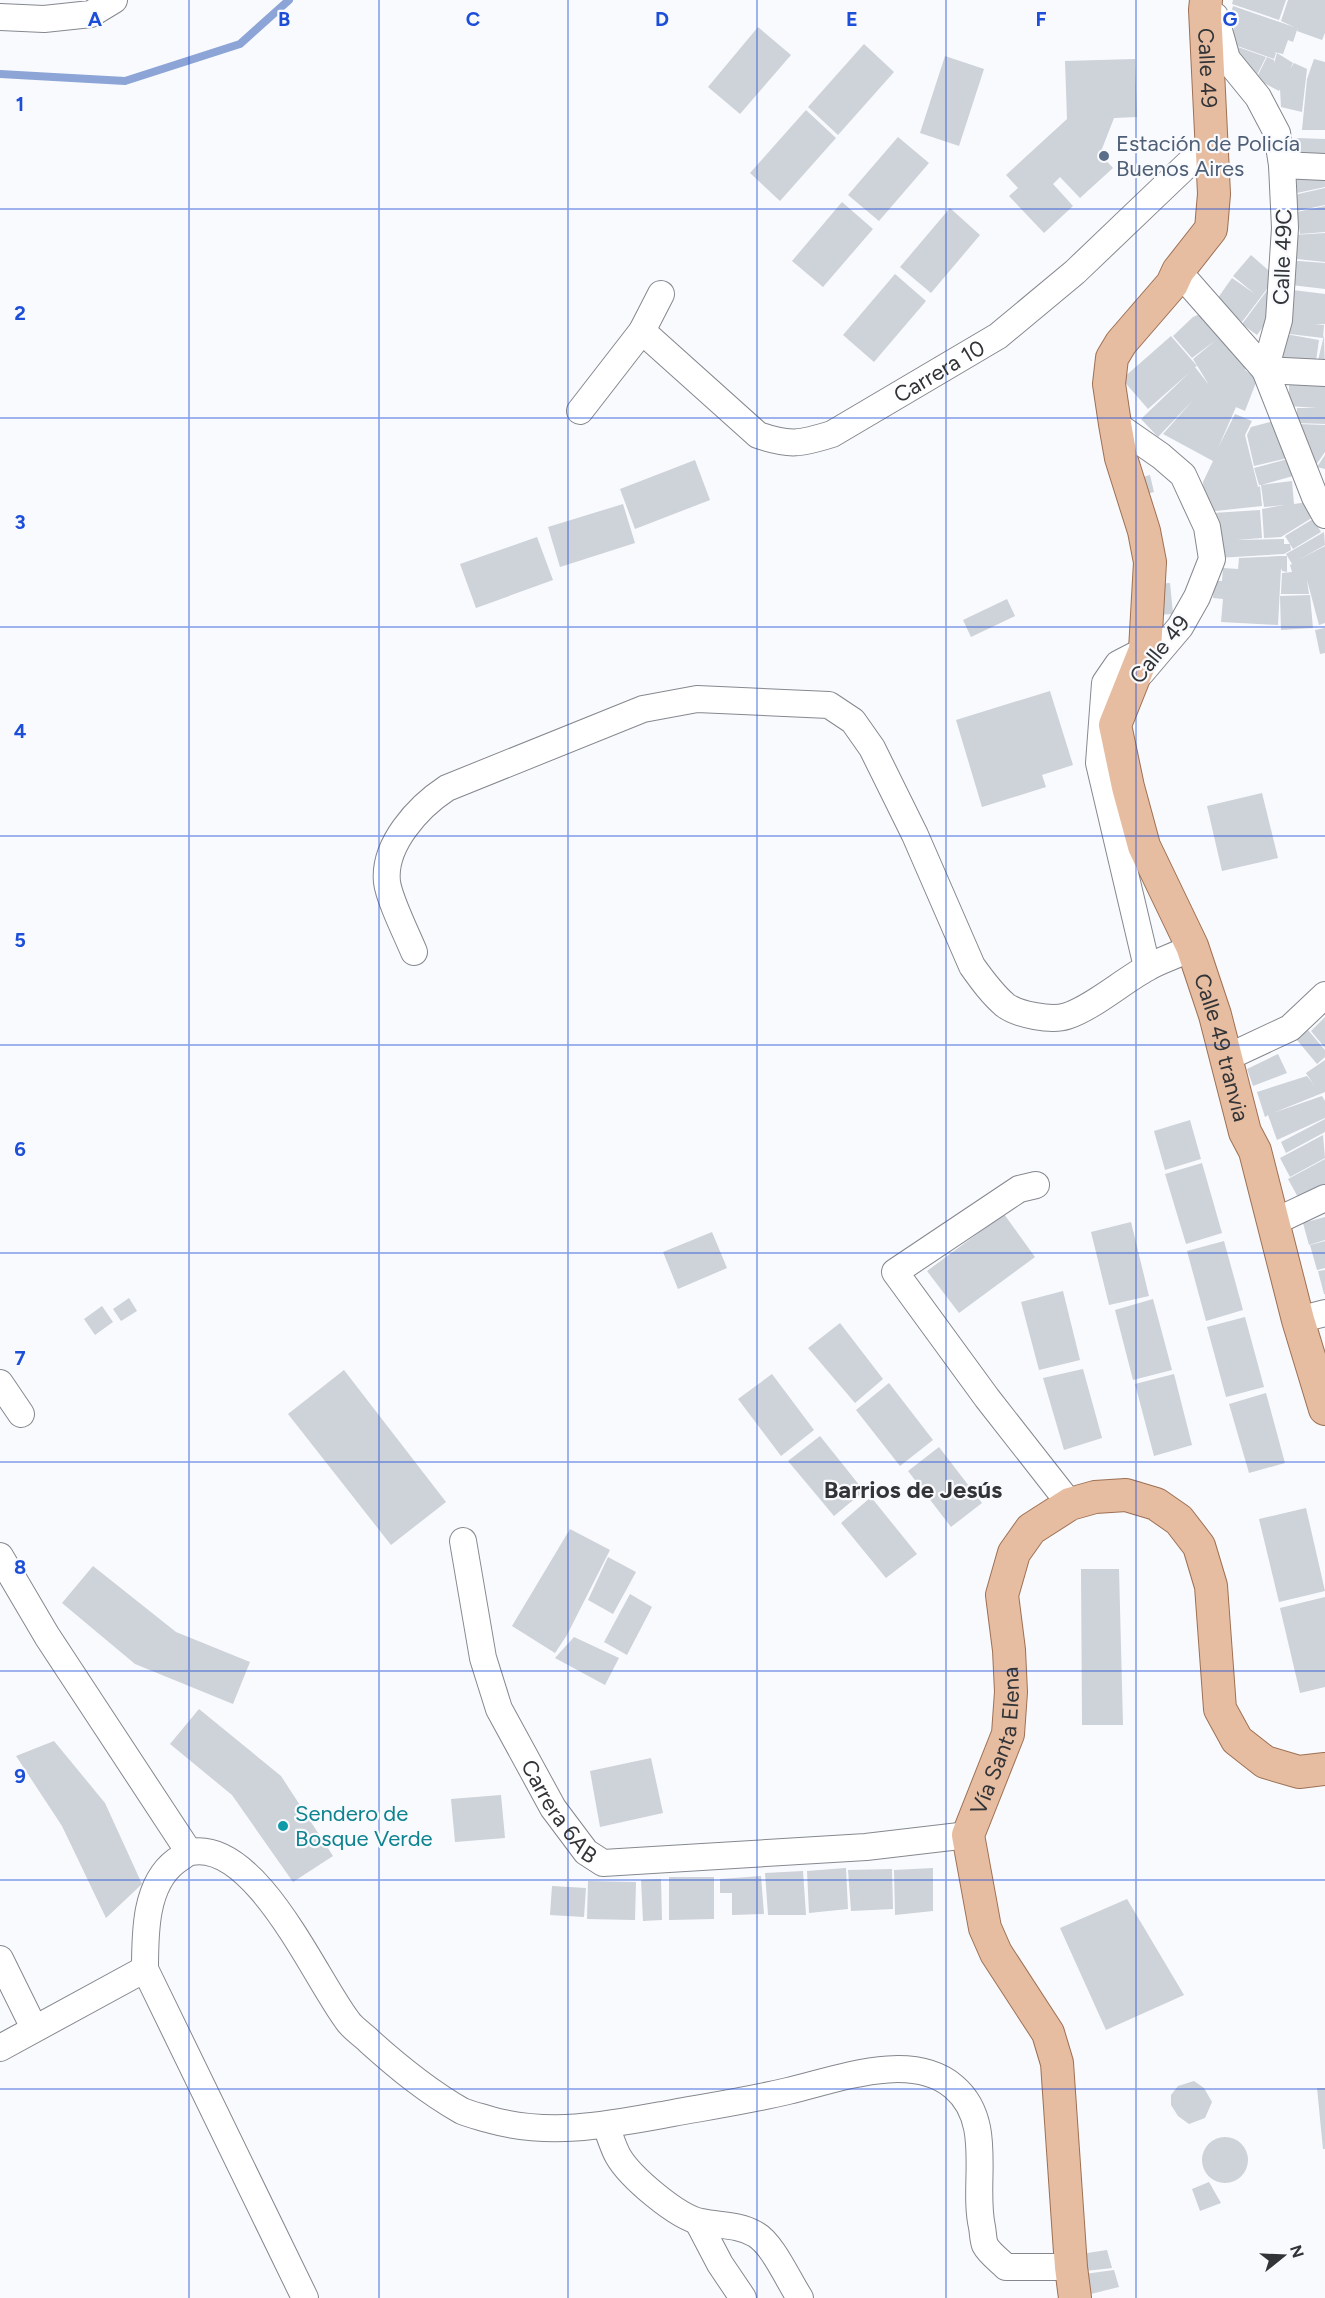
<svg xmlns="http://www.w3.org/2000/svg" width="1325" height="2298" font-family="Figtree,sans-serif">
	<rect width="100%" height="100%" fill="#f8fafe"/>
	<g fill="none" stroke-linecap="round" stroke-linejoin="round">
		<path stroke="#8ca4d6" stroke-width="8" d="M 0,74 L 125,81 L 240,44 L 289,0"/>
	</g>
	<path fill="#ced2d9" d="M 1233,0 L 1286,0 L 1279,20 L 1232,4 Z
		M 1288,0 L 1325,0 L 1325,33 L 1322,40 L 1297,31 L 1298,27 L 1293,42 L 1288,40 L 1283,54 L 1274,52 L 1276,53 L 1274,59 L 1229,43 L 1236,22 L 1229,20 L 1233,6 L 1294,27 L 1281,21 Z
		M 758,27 L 791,55 L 740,114 L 708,87 Z
		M 864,44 L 894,72 L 838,135 L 808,107 Z
		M 1238,47 L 1266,57 L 1257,75 L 1237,69 Z
		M 1277,53 L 1293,63 L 1290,69 L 1294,63 L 1307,69 L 1302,112 L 1281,107 L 1280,89 L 1279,91 L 1256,79 L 1267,57 L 1274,60 L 1274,63 Z
		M 945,56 L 984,69 L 959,146 L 920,133 Z
		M 1135,59 L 1137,117 L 1114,118 L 1100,154 L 1113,168 L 1080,198 L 1060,177 L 1053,184 L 1073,206 L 1044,233 L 1009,196 L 1018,188 L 1006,175 L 1067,119 L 1065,61 Z
		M 1314,59 L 1325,62 L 1325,130 L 1302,130 L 1307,79 Z
		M 806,110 L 836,138 L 780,201 L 750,173 Z
		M 898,137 L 929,163 L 879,221 L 848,195 Z
		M 1297,138 L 1325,139 L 1325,159 L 1297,158 Z
		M 1296,169 L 1325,171 L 1325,187 L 1297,193 Z
		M 1325,188 L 1325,205 L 1297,211 L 1294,195 Z
		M 842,202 L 873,229 L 823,287 L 792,261 Z
		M 1325,206 L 1325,232 L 1300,234 L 1297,212 Z
		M 950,208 L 980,235 L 931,293 L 900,267 Z
		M 1325,233 L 1325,262 L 1288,258 L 1293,235 Z
		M 1251,255 L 1276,277 L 1242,322 L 1215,302 L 1232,278 L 1255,294 L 1233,276 Z
		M 1286,260 L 1325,263 L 1325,289 L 1283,284 Z
		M 895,274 L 926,301 L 874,362 L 843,335 Z
		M 1274,281 L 1279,305 L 1257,335 L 1242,324 Z
		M 1285,289 L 1325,294 L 1325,324 L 1315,324 L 1324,325 L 1323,338 L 1281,333 Z
		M 1200,314 L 1247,367 L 1245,370 L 1257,380 L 1245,411 L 1229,404 L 1236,407 L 1218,448 L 1235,414 L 1252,421 L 1245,435 L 1258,487 L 1260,486 L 1262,506 L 1206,512 L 1203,482 L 1213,461 L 1163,434 L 1194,399 L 1158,437 L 1141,419 L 1190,372 L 1148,409 L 1122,379 L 1171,336 L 1197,366 L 1195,367 L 1209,385 L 1193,359 L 1216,340 L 1192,358 L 1173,336 L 1193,317 Z
		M 1280,333 L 1319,340 L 1315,368 L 1276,362 Z
		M 1324,335 L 1325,369 L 1316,369 Z
		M 1289,376 L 1325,376 L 1325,424 L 1296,423 L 1297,408 L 1317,408 L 1289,406 Z
		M 1274,421 L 1288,458 L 1254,466 L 1247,435 L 1251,427 Z
		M 1298,424 L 1325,425 L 1325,452 L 1316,465 Z
		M 1325,455 L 1325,469 L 1317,467 Z
		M 1288,459 L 1293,476 L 1261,485 L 1292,481 L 1294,504 L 1308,502 L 1315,516 L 1281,537 L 1264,538 L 1262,509 L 1284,505 L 1264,507 L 1261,485 L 1259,485 L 1254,468 Z
		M 695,460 L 710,500 L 635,529 L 620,489 Z
		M 1150,475 L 1154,492 L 1143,495 L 1139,478 Z
		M 623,504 L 635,543 L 560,567 L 548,527 Z
		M 1260,510 L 1262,538 L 1236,540 L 1284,539 L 1284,544 L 1290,544 L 1291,550 L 1284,554 L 1217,558 L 1213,513 Z
		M 1313,519 L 1321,532 L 1293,549 L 1285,536 Z
		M 1324,532 L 1325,545 L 1300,559 L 1325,546 L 1325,623 L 1319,625 L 1307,580 L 1309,594 L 1281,594 L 1282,573 L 1292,572 L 1290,565 L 1292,564 L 1286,554 Z
		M 537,537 L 553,580 L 476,608 L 460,564 Z
		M 1280,556 L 1287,556 L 1287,572 L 1282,571 L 1281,568 L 1278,625 L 1221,622 L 1223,599 L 1213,598 L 1214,581 L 1222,581 L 1223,568 L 1238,569 L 1239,558 Z
		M 1170,583 L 1173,614 L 1157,615 L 1154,584 Z
		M 1310,595 L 1313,628 L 1281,630 L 1280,596 Z
		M 1007,599 L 1015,616 L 971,637 L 963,620 Z
		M 1325,628 L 1325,653 L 1320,654 L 1315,630 Z
		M 1050,691 L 1073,765 L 1042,775 L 1046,787 L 982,807 L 956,720 Z
		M 1262,793 L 1278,858 L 1222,871 L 1207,806 Z
		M 1325,1017 L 1325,1048 L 1311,1031 Z
		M 1308,1030 L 1325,1050 L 1325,1057 L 1317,1064 L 1297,1040 Z
		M 1278,1054 L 1287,1073 L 1253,1086 L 1247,1069 Z
		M 1325,1060 L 1325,1092 L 1273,1113 L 1322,1096 L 1325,1101 L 1325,1118 L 1277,1140 L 1268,1115 L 1265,1117 L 1257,1092 L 1307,1076 L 1314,1085 L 1306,1073 Z
		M 1325,1119 L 1325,1132 L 1286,1153 L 1281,1142 Z
		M 1190,1120 L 1201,1159 L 1165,1170 L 1154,1131 Z
		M 1323,1135 L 1325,1158 L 1290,1177 L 1280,1158 Z
		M 1325,1159 L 1325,1187 L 1300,1201 L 1288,1179 Z
		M 1202,1163 L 1222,1233 L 1186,1244 L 1165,1174 Z
		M 1004,1214 L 1035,1257 L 959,1313 L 927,1271 Z
		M 1325,1217 L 1325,1240 L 1309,1245 L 1303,1223 Z
		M 1131,1222 L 1149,1296 L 1109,1305 L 1091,1232 Z
		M 712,1232 L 727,1268 L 678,1289 L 663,1252 Z
		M 1224,1241 L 1243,1310 L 1206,1321 L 1187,1251 Z
		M 1325,1241 L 1325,1268 L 1317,1270 L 1310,1245 Z
		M 1325,1270 L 1325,1294 L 1324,1294 L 1318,1271 Z
		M 1063,1291 L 1080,1360 L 1039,1370 L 1021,1302 Z
		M 129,1298 L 137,1311 L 121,1321 L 113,1309 Z
		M 1153,1299 L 1172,1370 L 1133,1380 L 1115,1310 Z
		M 102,1306 L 113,1322 L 95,1335 L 84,1319 Z
		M 1245,1317 L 1264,1387 L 1226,1397 L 1207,1327 Z
		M 840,1323 L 883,1379 L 855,1403 L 808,1348 Z
		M 1083,1369 L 1102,1438 L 1064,1450 L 1043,1378 Z
		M 344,1370 L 446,1502 L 391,1545 L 288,1414 Z
		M 772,1374 L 814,1430 L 781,1456 L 738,1399 Z
		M 1174,1374 L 1192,1445 L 1154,1456 L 1135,1384 Z
		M 889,1383 L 933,1440 L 900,1466 L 856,1410 Z
		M 1266,1393 L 1285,1463 L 1249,1473 L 1229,1404 Z
		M 820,1436 L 864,1491 L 834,1516 L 788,1461 Z
		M 939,1447 L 982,1503 L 951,1527 L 908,1471 Z
		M 871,1497 L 917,1554 L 886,1578 L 841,1523 Z
		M 1306,1508 L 1325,1591 L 1279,1602 L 1259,1519 Z
		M 570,1529 L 610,1550 L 567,1635 L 555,1653 L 512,1626 Z
		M 608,1557 L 636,1572 L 613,1614 L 588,1600 Z
		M 93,1566 L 176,1632 L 250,1662 L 233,1704 L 135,1664 L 62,1603 Z
		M 1081,1569 L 1119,1569 L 1123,1725 L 1082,1725 Z
		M 630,1594 L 652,1607 L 627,1655 L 604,1642 Z
		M 1325,1597 L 1325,1687 L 1300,1693 L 1280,1608 Z
		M 574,1637 L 619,1658 L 605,1685 L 555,1658 Z
		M 199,1709 L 281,1776 L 333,1856 L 293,1882 L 232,1795 L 170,1744 Z
		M 54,1741 L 105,1803 L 142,1884 L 106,1918 L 62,1826 L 16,1756 Z
		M 651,1758 L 663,1813 L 600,1827 L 590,1771 Z
		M 501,1795 L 505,1838 L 455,1842 L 451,1799 Z
		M 846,1868 L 848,1909 L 809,1913 L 807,1871 Z
		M 933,1868 L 933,1911 L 895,1915 L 894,1870 Z
		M 892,1869 L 893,1909 L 851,1911 L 848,1870 Z
		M 803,1871 L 806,1915 L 768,1915 L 765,1873 Z
		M 761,1876 L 764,1914 L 732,1915 L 732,1893 L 720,1893 L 720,1879 Z
		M 669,1877 L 714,1877 L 714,1919 L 669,1920 Z
		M 661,1879 L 662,1920 L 643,1921 L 641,1880 Z
		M 588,1881 L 636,1882 L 635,1920 L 587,1919 Z
		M 552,1886 L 586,1888 L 584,1917 L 550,1915 Z
		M 1127,1899 L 1184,1995 L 1106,2030 L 1060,1928 Z
		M 1194,2081 L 1204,2088 L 1212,2102 L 1205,2118 L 1189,2124 L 1178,2116 L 1171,2105 L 1171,2095 L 1178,2086 Z
		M 1317,2088 L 1325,2088 L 1325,2149 L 1323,2149 Z
		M1202 2160a23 23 0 1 1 46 0a23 23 0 1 1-46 0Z
		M 1209,2182 L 1221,2203 L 1200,2211 L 1192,2189 Z
		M 1107,2250 L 1112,2268 L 1077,2272 L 1074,2255 Z
		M 1114,2270 L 1119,2287 L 1079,2297 L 1077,2275 Z"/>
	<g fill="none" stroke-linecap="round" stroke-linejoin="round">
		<g stroke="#85888e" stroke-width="28">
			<g id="minor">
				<path d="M 1210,13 L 1215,16 L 1227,59 L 1258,97 L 1277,133 L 1282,165 L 1285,228 L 1279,320 L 1265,370 L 1315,497 L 1325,515"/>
				<path d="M 0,17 L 44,19 L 91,14 L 114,0"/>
				<path d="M 1282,165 L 1325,167"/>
				<path d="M 1178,271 L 1265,370 L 1325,373"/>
				<path id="s1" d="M 642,331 L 758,435 C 790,446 800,444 832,434 L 998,336 L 1075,272 L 1189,163 L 1212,145"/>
				<path d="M 580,411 L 642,331 L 661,294"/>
				<path d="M 1115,424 L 1161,456 L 1183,475 L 1207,527 L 1212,559 L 1197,597 L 1180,627 L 1141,673"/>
				<path d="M 1145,650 L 1118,664 L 1105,683 L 1099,763 L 1147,967"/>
				<path d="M 414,952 C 407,935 389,899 387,882 C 383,845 418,807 447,788 L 643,709 L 697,699 L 829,705 L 853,721 L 872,748 L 915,835 L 972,966 C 982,980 992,994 1005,1005 C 1018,1015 1052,1021 1067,1016 C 1092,1008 1123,981 1147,968 C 1162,959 1178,956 1192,946"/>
				<path d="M 1226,1058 L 1290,1028 L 1325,995"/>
				<path d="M 1036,1185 L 1019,1189 L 895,1272 L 987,1398 L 1070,1504"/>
				<path d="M 1272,1223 L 1325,1198"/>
				<path d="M 1298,1320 L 1325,1313"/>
				<path d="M 0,1383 L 21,1414"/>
				<path id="s2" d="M 463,1541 L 483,1658 L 499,1709 L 553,1808 L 586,1852 L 603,1863 L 866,1847 L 968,1835"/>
				<path d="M 0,1556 L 47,1636 L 189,1852"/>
				<path d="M 0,1959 L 34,2028"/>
				<path d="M 0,2048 L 145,1969"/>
				<path d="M 606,2126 C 610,2136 613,2147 618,2156 C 630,2177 677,2217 701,2222 C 718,2226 738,2224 755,2234 C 773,2244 788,2280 800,2298"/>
				<path d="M 698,2222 L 720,2264 L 743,2298"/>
				<path d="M 305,2298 L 145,1969 C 145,1933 145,1884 176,1861 C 181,1858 186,1853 191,1852 C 256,1840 315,1978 347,2020 C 352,2028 362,2034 369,2041 C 399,2068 427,2091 462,2111 C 471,2115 482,2117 491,2120 C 553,2137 612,2124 673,2113 C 712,2106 750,2100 788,2091 C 836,2080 911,2050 954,2087 C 995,2122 972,2182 982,2227 C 983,2232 983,2240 985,2245 C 989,2253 1000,2261 1006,2267 L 1071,2267"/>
			</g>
		</g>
		<g stroke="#9e7053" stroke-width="34">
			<g id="major">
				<path id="s3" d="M 1206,0 L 1205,10 L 1214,194 L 1211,229 L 1178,271 L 1172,284 L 1121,343 L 1112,358 L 1109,384 L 1115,424 L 1121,458 L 1144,531 L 1150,562 L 1145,650 L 1115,725 L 1128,787 L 1144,846 L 1192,946 L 1215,1015 L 1245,1132 L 1255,1151 L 1298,1320 L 1325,1409"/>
				<path id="s4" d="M 1075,2298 L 1071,2267 L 1057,2063 L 1048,2033 L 996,1953 L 985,1928 L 968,1835 L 1008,1734 L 1011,1692 L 1009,1650 L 1002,1595 L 1014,1553 L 1031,1529 L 1070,1504 L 1095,1497 L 1126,1495 L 1156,1504 L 1179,1520 L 1199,1546 L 1211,1586 L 1220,1709 L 1237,1740 L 1265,1762 L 1299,1772 L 1325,1769"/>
			</g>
		</g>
		<use href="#minor" stroke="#fff" stroke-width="26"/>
		<use href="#major" stroke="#e7bda1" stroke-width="32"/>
	</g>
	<path fill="none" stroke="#1d4ed8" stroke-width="1.5" stroke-opacity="0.55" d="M 189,0 L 189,2298M 379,0 L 379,2298M 568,0 L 568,2298M 757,0 L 757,2298M 946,0 L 946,2298M 1136,0 L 1136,2298M 0,209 L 1325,209M 0,418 L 1325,418M 0,627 L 1325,627M 0,836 L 1325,836M 0,1045 L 1325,1045M 0,1253 L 1325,1253M 0,1462 L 1325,1462M 0,1671 L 1325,1671M 0,1880 L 1325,1880M 0,2089 L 1325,2089"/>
	<circle fill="#5c6f8a" stroke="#f8fafe" stroke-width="2" cx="1104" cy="156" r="6"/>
	<circle fill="#0f9aa8" stroke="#f8fafe" stroke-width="2" cx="283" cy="1826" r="6"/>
	<g text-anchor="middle" stroke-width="4.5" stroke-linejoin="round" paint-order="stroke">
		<g font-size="22" fill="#333437" stroke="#f8fafe">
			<text dy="8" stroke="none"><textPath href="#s3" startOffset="68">Calle 49</textPath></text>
			<text transform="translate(1282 257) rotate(-88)" y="8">Calle 49C</text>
			<text dy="8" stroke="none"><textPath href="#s1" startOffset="356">Carrera 10</textPath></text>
			<text transform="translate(1159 649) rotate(-51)" y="8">Calle 49</text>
			<text dy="8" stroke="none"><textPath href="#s3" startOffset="1112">Calle 49 tranvia</textPath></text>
			<text dy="8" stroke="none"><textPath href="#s4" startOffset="584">Vía Santa Elena</textPath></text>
			<text dy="8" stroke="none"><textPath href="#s2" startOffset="291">Carrera 6AB</textPath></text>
		</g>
		<g font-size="22" fill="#4e5e75" stroke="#f8fafe" text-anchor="start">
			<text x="1116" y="151">Estación de Policía<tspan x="1116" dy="25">Buenos Aires</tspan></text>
		</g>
		<g font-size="22" fill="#0d838f" stroke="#f8fafe" text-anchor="start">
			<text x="295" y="1821">Sendero de<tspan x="295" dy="25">Bosque Verde</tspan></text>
		</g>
		<g font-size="24" font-weight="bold" fill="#333437" stroke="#f8fafe">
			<text x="913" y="1498">Barrios de Jesús</text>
		</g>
	</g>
	<g font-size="20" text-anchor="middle" font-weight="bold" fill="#1d4ed8" stroke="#f8fafe" stroke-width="4.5" stroke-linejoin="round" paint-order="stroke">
		<text x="95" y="26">A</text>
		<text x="284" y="26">B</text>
		<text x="473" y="26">C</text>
		<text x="662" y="26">D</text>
		<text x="852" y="26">E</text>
		<text x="1041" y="26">F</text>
		<text x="1230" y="26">G</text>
		<text x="20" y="111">1</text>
		<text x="20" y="320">2</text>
		<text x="20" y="529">3</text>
		<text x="20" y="738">4</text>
		<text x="20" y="947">5</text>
		<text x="20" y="1156">6</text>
		<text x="20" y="1365">7</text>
		<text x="20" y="1574">8</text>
		<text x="20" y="1783">9</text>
	</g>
	<g transform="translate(1283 2256) rotate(72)" stroke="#f8fafe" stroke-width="4.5" paint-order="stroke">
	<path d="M0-4.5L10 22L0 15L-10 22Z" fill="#333437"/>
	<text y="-9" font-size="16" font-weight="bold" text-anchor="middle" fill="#333437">N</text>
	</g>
</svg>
